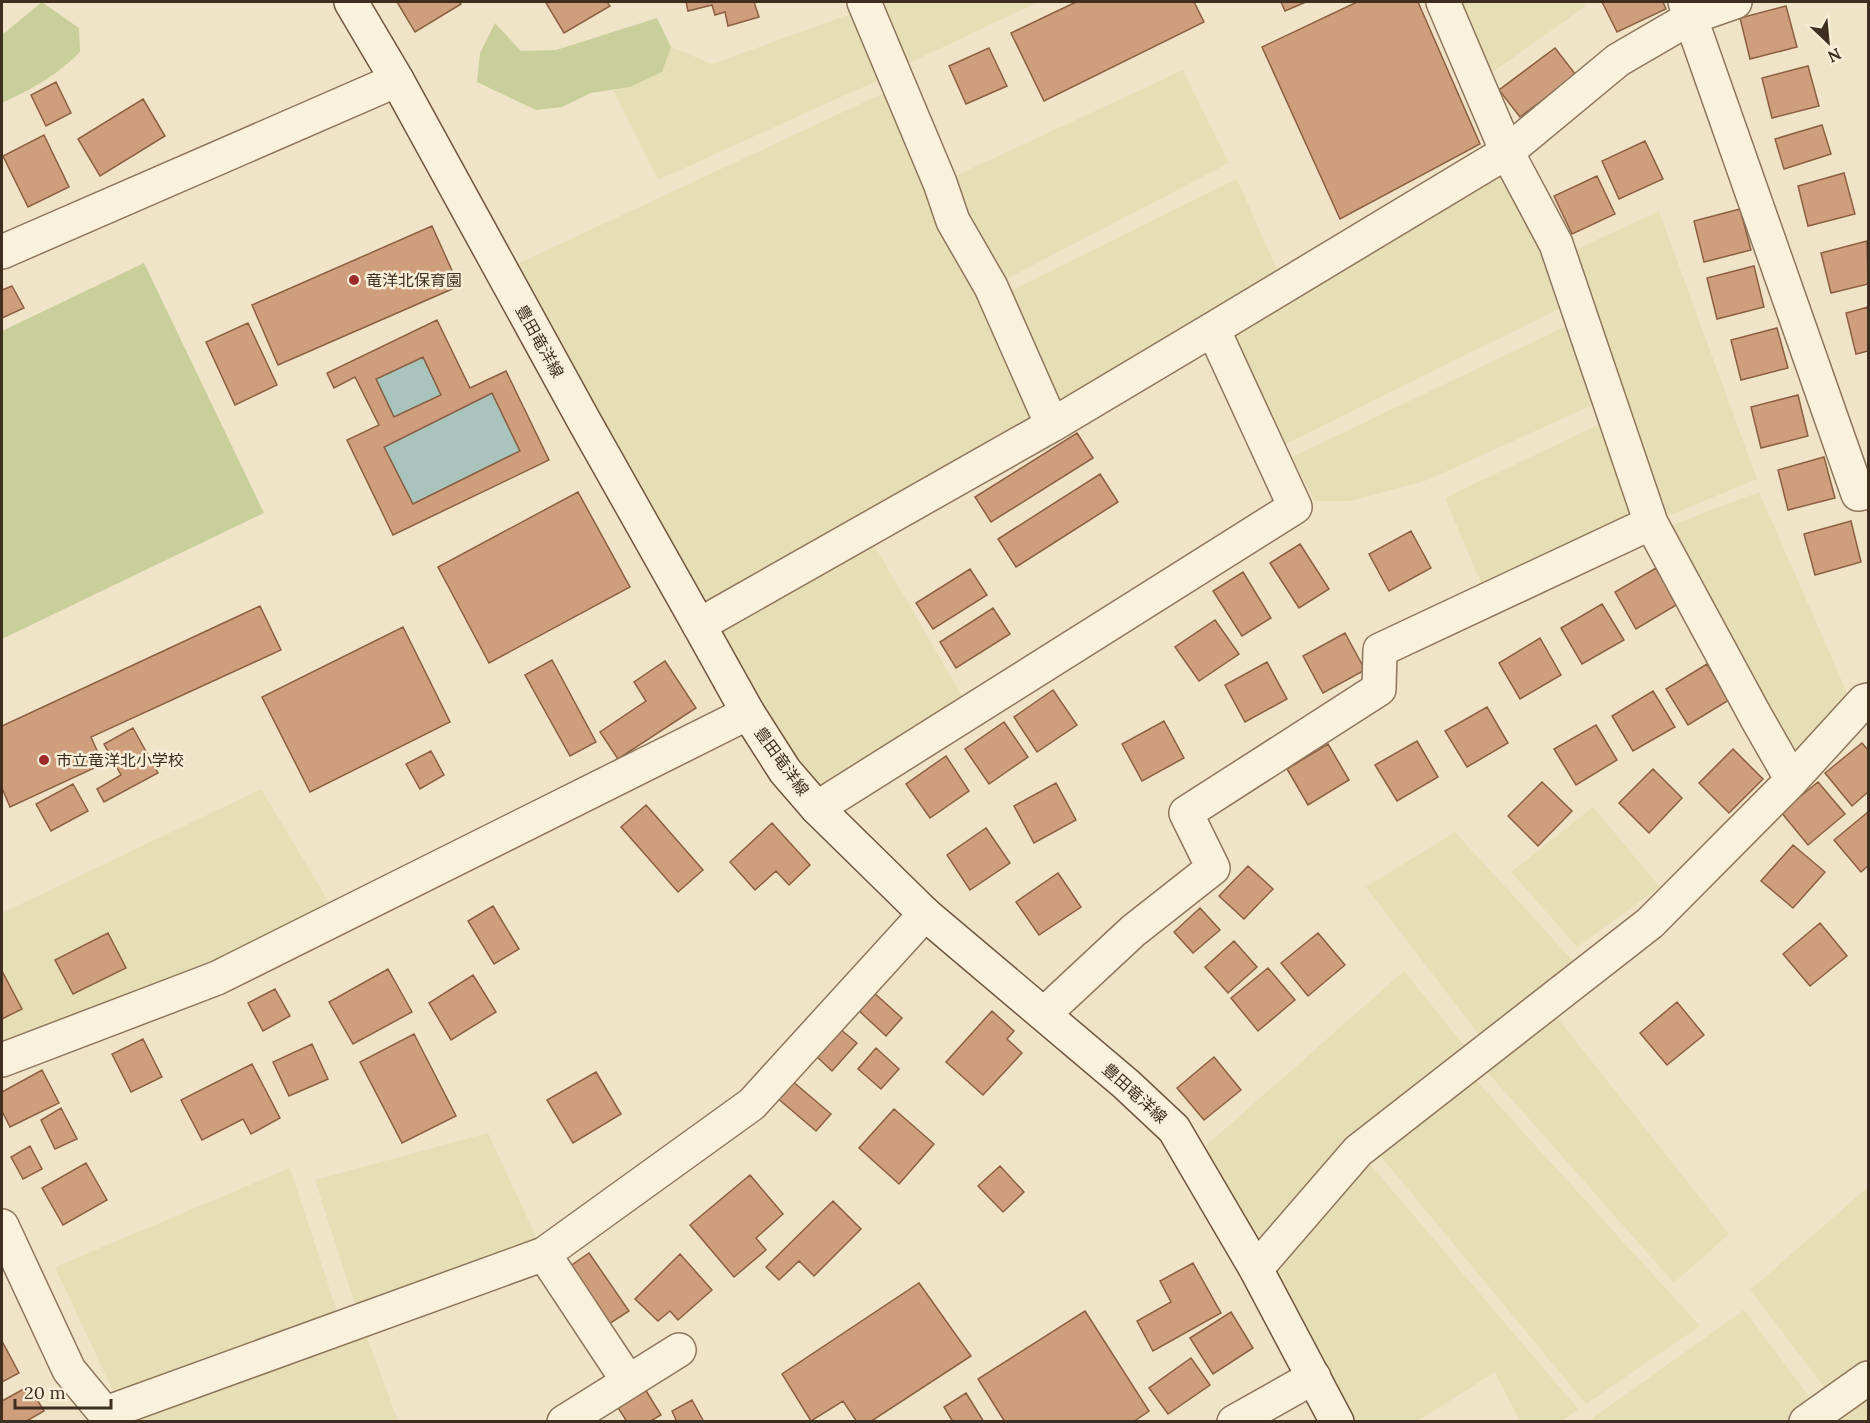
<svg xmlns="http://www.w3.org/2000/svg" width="1870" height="1423" font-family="Lora,'Noto Sans JP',serif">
	<rect width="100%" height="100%" fill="#f0e4c8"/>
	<path fill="#e6deb5" d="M 866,2 L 1038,2 L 901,67 Z
		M 1443,2 L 1583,2 L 1586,6 L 1477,83 Z
		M 867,8 L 894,73 L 658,180 L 613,90 L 630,87 L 662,72 L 671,47 L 712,64 Z
		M 1183,70 L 1229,163 L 991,287 L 996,298 L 1237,179 L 1284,286 L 866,531 L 971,711 L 817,808 L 502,271 L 899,86 L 940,183 Z
		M 1515,167 L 1560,257 L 1659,211 L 1757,479 L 1651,523 L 1488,600 L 1445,498 L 1614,417 L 1608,398 L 1425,481 L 1350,501 L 1314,501 L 1292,457 L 1581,319 L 1575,301 L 1269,452 L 1220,345 Z
		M 1759,492 L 1855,711 L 1785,767 L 1656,531 Z
		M 261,789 L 338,917 L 2,1058 L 2,913 Z
		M 1593,807 L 1660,887 L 1577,947 L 1511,872 Z
		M 1455,832 L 1585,974 L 1547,1005 L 1729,1234 L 1674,1283 L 1476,1059 L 1473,1077 L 1700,1326 L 1586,1404 L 1369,1142 L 1359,1151 L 1578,1409 L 1562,1421 L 1520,1421 L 1495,1372 L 1418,1421 L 1337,1421 L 1192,1158 L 1404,971 L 1475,1059 L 1489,1048 L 1366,887 Z
		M 488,1133 L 544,1254 L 361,1321 L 398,1421 L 127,1421 L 55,1267 L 290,1168 L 342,1327 L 360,1320 L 315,1180 Z
		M 1868,1187 L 1868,1378 L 1835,1401 L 1750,1290 Z
		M 1744,1310 L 1820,1411 L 1804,1422 L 1587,1422 Z
		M 1868,1389 L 1868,1421 L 1814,1421 Z"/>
	<path fill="#c9cf9b" d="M 42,2 L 79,28 L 80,52 C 58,75 30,90 2,103 L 2,35 Z
		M 657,18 L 671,47 L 662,72 L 630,87 L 591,93 L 562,107 L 536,110 L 477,82 L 480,53 L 495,23 L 521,51 L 556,50 Z
		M 144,263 L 264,513 L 2,639 L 2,331 Z"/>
	<path fill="#a9c4bc" stroke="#6f938a" stroke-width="1.5" d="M 423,357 L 441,395 L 394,417 L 376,379 Z
		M 492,393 L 520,451 L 413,504 L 384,447 Z"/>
	<path fill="#cf9f7d" stroke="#8d5f41" stroke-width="1.5" fill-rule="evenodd" d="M 397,2 L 459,2 L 461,4 L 415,32 Z
		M 549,2 L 607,2 L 610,6 L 564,33 L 546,3 Z
		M 686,2 L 754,2 L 759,17 L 728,26 L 725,12 L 715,15 L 712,5 L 688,11 Z
		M 1076,2 L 1194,2 L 1204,22 L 1044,101 L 1011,33 Z
		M 1281,2 L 1306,2 L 1285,11 Z
		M 1357,2 L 1418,2 L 1480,144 L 1340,219 L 1262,47 Z
		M 1602,2 L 1663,2 L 1666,9 L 1617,32 Z
		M 1786,6 L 1797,47 L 1750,59 L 1740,18 Z
		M 989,48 L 1007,86 L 966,104 L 949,66 Z
		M 1555,48 L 1576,75 L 1520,117 L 1499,90 Z
		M 1808,66 L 1819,106 L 1772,118 L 1762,78 Z
		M 56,82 L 71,113 L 46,126 L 31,95 Z
		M 143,99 L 165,136 L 100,176 L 78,139 Z
		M 1822,125 L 1831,154 L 1784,169 L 1775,139 Z
		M 44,135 L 69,187 L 28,207 L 3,156 Z
		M 1645,141 L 1663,179 L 1619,199 L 1602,161 Z
		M 1844,173 L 1855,214 L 1808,226 L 1798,186 Z
		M 1597,176 L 1615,214 L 1572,234 L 1554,196 Z
		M 1740,209 L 1751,250 L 1704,262 L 1694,221 Z
		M 432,226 L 459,286 L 278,365 L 252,305 Z
		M 1867,241 L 1868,284 L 1831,293 L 1821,253 Z
		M 1754,266 L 1764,307 L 1717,319 L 1707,278 Z
		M 12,286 L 24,308 L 2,318 L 2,290 Z
		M 1868,307 L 1868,351 L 1856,354 L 1846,313 Z
		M 437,320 L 470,388 L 506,371 L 549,460 L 393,535 L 347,440 L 379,425 L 355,377 L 334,388 L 327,373 ZM 423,357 L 441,395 L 394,417 L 376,379 ZM 492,393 L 520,451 L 413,504 L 384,447 Z
		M 248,323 L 277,385 L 235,405 L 206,342 Z
		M 1777,328 L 1788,368 L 1741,380 L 1731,340 Z
		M 1798,395 L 1808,436 L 1761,448 L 1751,407 Z
		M 1077,433 L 1093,458 L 991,522 L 975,497 Z
		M 1824,457 L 1835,498 L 1788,510 L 1778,470 Z
		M 1100,474 L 1118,502 L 1016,567 L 998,539 Z
		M 578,492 L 630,587 L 489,663 L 438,567 Z
		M 1851,521 L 1861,562 L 1815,575 L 1804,534 Z
		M 1411,531 L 1431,568 L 1389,591 L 1369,554 Z
		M 1300,544 L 1329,589 L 1299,608 L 1270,563 Z
		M 1656,568 L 1678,604 L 1636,629 L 1615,592 Z
		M 970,569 L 987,595 L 933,629 L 916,603 Z
		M 1243,572 L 1271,618 L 1242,636 L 1213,591 Z
		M 1602,604 L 1624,640 L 1582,664 L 1561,628 Z
		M 260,606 L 281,650 L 91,737 L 103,764 L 10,807 L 2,788 L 2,726 Z
		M 993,608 L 1010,634 L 956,668 L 940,642 Z
		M 1215,620 L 1239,654 L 1199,681 L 1175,647 Z
		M 403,627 L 450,722 L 310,792 L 262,697 Z
		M 1345,633 L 1365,670 L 1323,693 L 1303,656 Z
		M 1540,638 L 1561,675 L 1520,699 L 1499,663 Z
		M 552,660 L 596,742 L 570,756 L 525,675 Z
		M 665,661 L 696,708 L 618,759 L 600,732 L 646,701 L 634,682 Z
		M 1267,662 L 1287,699 L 1245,722 L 1225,685 Z
		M 1707,664 L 1729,700 L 1688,725 L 1666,689 Z
		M 1053,690 L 1077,725 L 1037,752 L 1014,717 Z
		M 1653,691 L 1675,727 L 1633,751 L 1612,716 Z
		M 1487,707 L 1508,743 L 1467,767 L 1445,731 Z
		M 1164,721 L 1184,758 L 1142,781 L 1122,744 Z
		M 1004,722 L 1028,757 L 989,784 L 965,749 Z
		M 1596,725 L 1617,760 L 1576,785 L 1554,749 Z
		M 133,728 L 158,773 L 104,802 L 97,789 L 121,775 L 104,744 Z
		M 1417,741 L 1438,777 L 1397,801 L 1375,765 Z
		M 1862,743 L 1868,750 L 1868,792 L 1852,806 L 1825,773 Z
		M 1328,744 L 1349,780 L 1308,805 L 1287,769 Z
		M 1733,749 L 1763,779 L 1729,813 L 1699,783 Z
		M 431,751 L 444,775 L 420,789 L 406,764 Z
		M 946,756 L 969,791 L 930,818 L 906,784 Z
		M 1653,769 L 1682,798 L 1649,833 L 1619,803 Z
		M 1542,782 L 1572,811 L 1538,846 L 1508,816 Z
		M 1818,782 L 1845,814 L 1808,845 L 1781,812 Z
		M 1056,783 L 1076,820 L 1034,843 L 1014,806 Z
		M 73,784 L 88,811 L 51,831 L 36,804 Z
		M 646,805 L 703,870 L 678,892 L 621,827 Z
		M 1868,812 L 1868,866 L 1861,872 L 1834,840 Z
		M 772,823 L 810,865 L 789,885 L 776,871 L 755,890 L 730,862 Z
		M 986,828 L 1010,863 L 970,890 L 947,855 Z
		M 1793,845 L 1825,872 L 1793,908 L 1761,881 Z
		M 1248,866 L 1273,889 L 1244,919 L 1219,896 Z
		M 1058,873 L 1081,907 L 1039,935 L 1016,902 Z
		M 493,906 L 519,949 L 494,964 L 468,921 Z
		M 1200,908 L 1220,930 L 1193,953 L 1174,932 Z
		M 1820,923 L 1847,956 L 1810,986 L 1783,954 Z
		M 108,933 L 126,968 L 73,994 L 55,960 Z
		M 1318,933 L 1345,965 L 1308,996 L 1281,963 Z
		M 1234,941 L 1257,967 L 1228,993 L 1205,967 Z
		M 1268,968 L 1295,1000 L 1258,1031 L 1231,998 Z
		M 388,969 L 412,1012 L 353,1044 L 329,1002 Z
		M 2,971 L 22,1009 L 2,1019 Z
		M 473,975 L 496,1012 L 451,1040 L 429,1003 Z
		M 275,989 L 290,1016 L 263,1031 L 248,1003 Z
		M 872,991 L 902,1018 L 886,1036 L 856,1008 Z
		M 1677,1002 L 1704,1035 L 1667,1065 L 1640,1033 Z
		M 992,1011 L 1014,1031 L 1007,1039 L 1022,1053 L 983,1095 L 946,1062 Z
		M 840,1029 L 857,1043 L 832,1071 L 816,1056 Z
		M 414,1034 L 456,1116 L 402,1143 L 360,1062 Z
		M 143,1039 L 162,1077 L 131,1092 L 112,1054 Z
		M 312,1044 L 328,1079 L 289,1096 L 273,1062 Z
		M 876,1048 L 899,1069 L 881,1089 L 858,1069 Z
		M 1214,1057 L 1241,1090 L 1204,1120 L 1177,1088 Z
		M 252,1064 L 280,1118 L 251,1134 L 243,1119 L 202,1140 L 181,1100 Z
		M 42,1070 L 59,1103 L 10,1127 L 2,1111 L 2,1092 Z
		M 596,1072 L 621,1114 L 573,1143 L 547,1100 Z
		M 791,1080 L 831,1114 L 816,1131 L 776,1097 Z
		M 61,1108 L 77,1139 L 55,1149 L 41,1120 Z
		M 894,1109 L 934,1144 L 899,1184 L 859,1148 Z
		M 30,1146 L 42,1169 L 23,1179 L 11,1157 Z
		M 86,1163 L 107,1200 L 63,1225 L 42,1188 Z
		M 1000,1166 L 1024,1192 L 1003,1212 L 978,1186 Z
		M 750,1175 L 783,1214 L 756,1238 L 766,1250 L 734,1277 L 690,1225 Z
		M 833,1201 L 861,1229 L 814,1276 L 799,1261 L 779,1280 L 766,1267 Z
		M 589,1253 L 629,1311 L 609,1324 L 569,1267 Z
		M 680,1254 L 712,1290 L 678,1320 L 670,1311 L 658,1321 L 635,1299 Z
		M 1193,1263 L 1221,1313 L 1153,1351 L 1137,1321 L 1171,1302 L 1160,1281 Z
		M 919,1283 L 971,1356 L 870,1422 L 857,1422 L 843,1401 L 811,1421 L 782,1374 Z
		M 1085,1311 L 1149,1411 L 1133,1422 L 1005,1422 L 978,1379 Z
		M 1231,1312 L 1253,1348 L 1213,1374 L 1190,1338 Z
		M 2,1341 L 19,1373 L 2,1382 Z
		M 1191,1358 L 1210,1385 L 1168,1414 L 1149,1388 Z
		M 29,1386 L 44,1411 L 25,1422 L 2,1422 L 2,1401 Z
		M 645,1389 L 661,1415 L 649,1422 L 627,1422 L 617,1406 Z
		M 966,1393 L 984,1422 L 953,1422 L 944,1407 Z
		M 692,1400 L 704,1422 L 677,1422 L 672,1411 Z"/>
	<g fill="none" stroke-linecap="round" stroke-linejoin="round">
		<g stroke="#8d765c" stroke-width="36">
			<path id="minor" d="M 864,2 L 940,183 L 953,221 L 991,287 L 1052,425
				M 1443,2 L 1507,152 L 1556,244 L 1651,523 L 1756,717 L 1792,780
				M 1685,2 L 1858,494 L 1868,492
				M 2,252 L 397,80
				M 699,625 L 1052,425 L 1213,329 L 1507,152 L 1618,60 L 1692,17 L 1735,2
				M 817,808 L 1295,507 L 1213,329
				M 1044,1014 L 1133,931 L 1213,868 L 1186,813 L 1379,689 L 1380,650 L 1651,523
				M 2,1060 L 217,978 L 748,713
				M 544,1254 L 628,1381
				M 1256,1269 L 1358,1151 L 1650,923 L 1792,780 L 1864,701 L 1868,700
				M 106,1413 L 544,1254 L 752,1104 L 925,914
				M 564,1422 L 679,1350
				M 1806,1422 L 1868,1378"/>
		</g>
		<g stroke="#8d765c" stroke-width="36">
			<path id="tertiary" d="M 2,1226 L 69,1370 L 112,1422
				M 1234,1422 L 1314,1377"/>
		</g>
		<g stroke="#6f573f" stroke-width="36">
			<path id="secondary" d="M 351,2 L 397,80 L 583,419 L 699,625 L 748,713 L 785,771 L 817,808 L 925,914 L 1126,1084 L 1174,1129 L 1256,1269 L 1337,1422"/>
		</g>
		<use href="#minor" stroke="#faf1dc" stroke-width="33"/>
		<use href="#tertiary" stroke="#faf1dc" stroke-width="33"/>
		<use href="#secondary" stroke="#faf1dc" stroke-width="33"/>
	</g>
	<g fill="#9e2a2b" stroke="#f7eed8" stroke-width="2">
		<circle cx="354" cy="280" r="6"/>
		<circle cx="44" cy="760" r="6"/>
	</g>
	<g text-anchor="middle" stroke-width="5" stroke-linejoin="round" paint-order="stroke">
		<g font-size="16" fill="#3d2e20" stroke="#f7eed8" text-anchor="start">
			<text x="366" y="286">竜洋北保育園</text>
			<text x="56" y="766">市立竜洋北小学校</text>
		</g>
		<g font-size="16" fill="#3d2e20" stroke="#f7eed8">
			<text transform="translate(540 341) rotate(61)" y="6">豊田竜洋線</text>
			<text transform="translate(782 761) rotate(54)" y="6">豊田竜洋線</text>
			<text transform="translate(1135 1093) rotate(42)" y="6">豊田竜洋線</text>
		</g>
	</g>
	<rect width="1870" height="1423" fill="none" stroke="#3d2e20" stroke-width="6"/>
	<g transform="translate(1828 42) rotate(154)" stroke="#f7eed8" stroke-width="4.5" paint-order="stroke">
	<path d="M0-4.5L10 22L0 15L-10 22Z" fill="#3d2e20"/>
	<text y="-9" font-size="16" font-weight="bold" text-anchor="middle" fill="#3d2e20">N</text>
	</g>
	<path d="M15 1399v9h96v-9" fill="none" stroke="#3d2e20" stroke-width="3"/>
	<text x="24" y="1399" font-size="18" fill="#3d2e20" stroke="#f7eed8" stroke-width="4.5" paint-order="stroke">20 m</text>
</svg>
